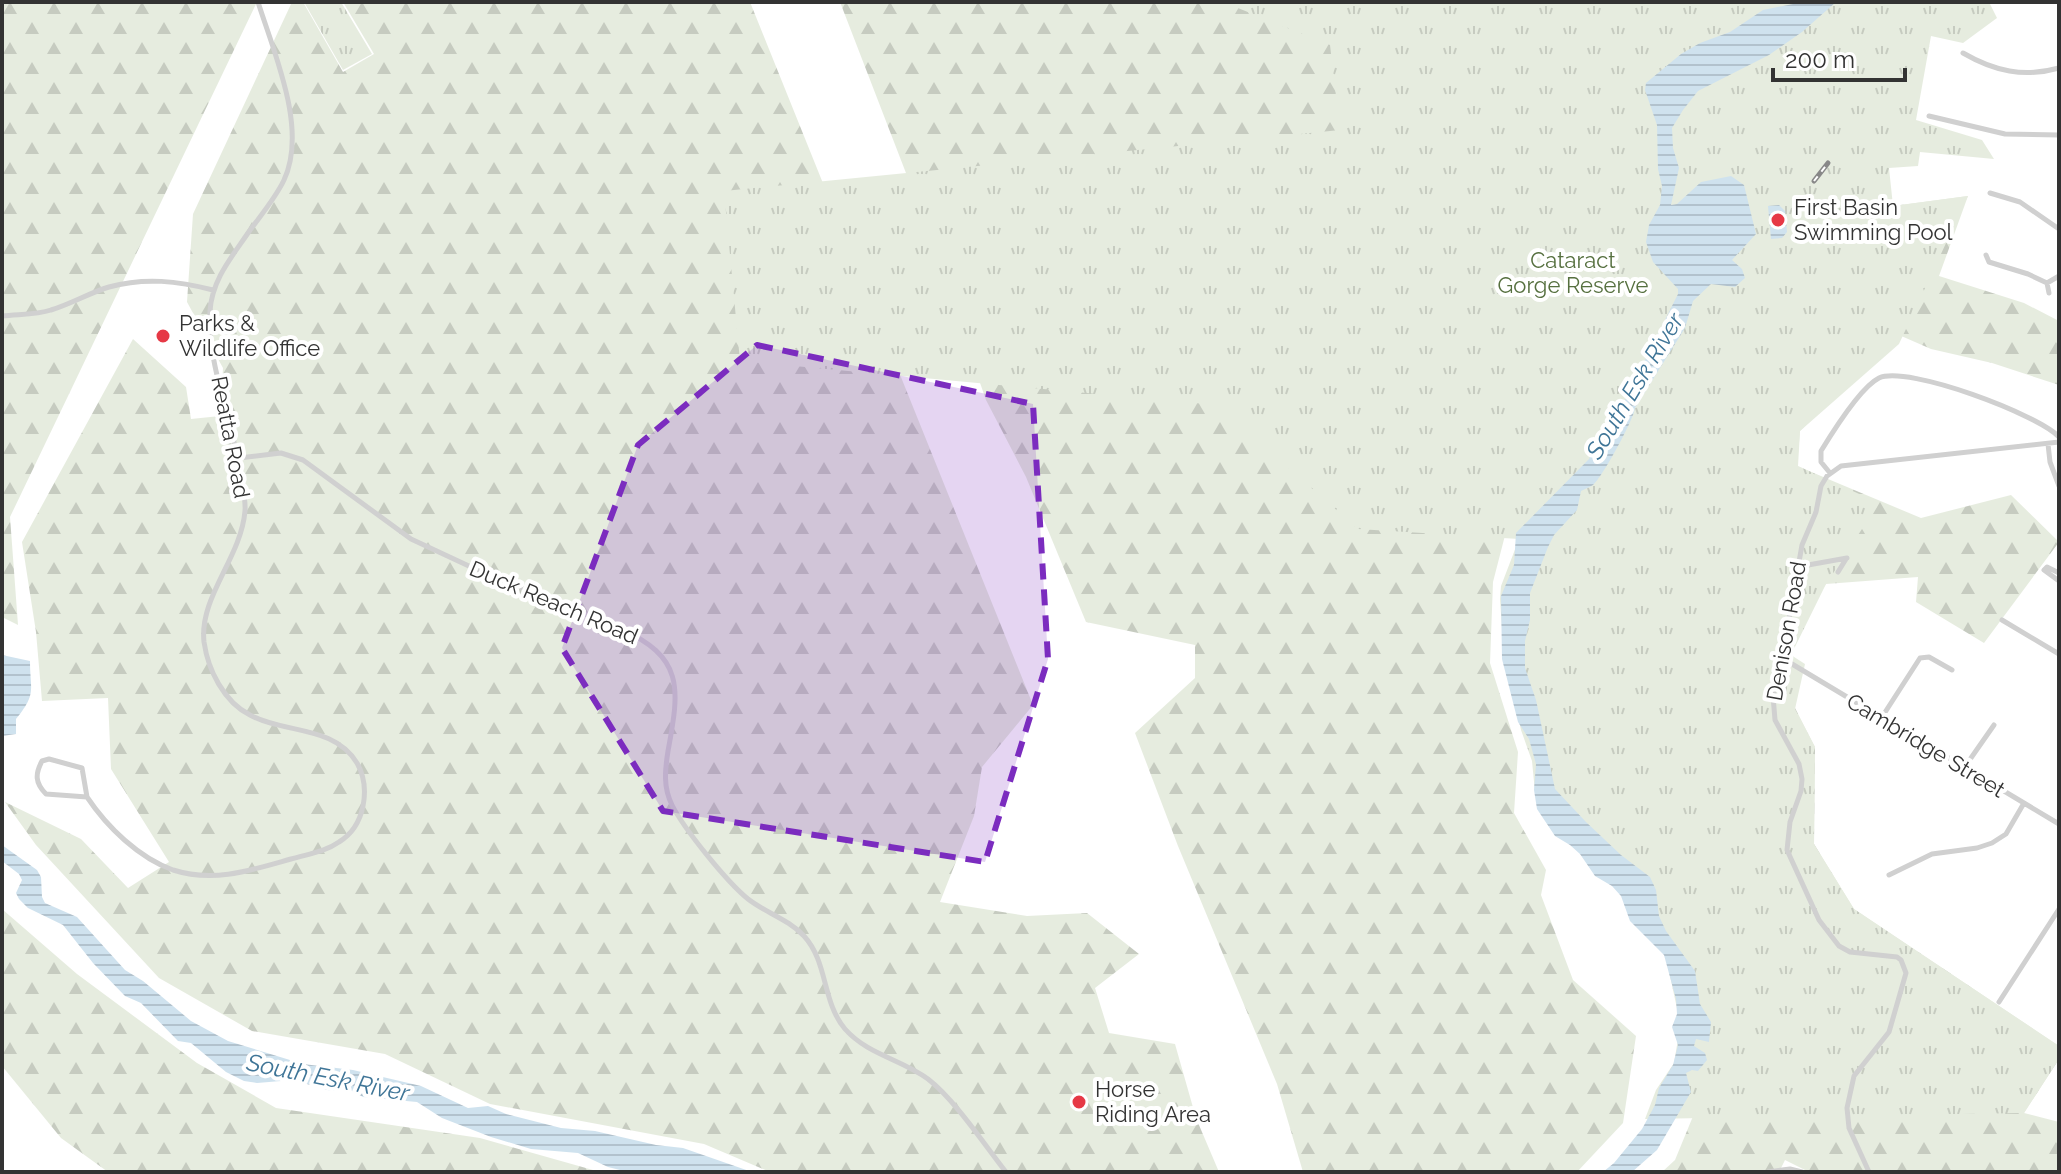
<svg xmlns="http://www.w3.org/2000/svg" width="2061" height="1174" font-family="Raleway,sans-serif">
	<defs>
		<pattern id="forest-firs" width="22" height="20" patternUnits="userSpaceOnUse" patternTransform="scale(2)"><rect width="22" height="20" fill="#e6ecdf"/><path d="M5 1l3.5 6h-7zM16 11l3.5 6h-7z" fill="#c6cbc0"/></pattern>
		<pattern id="park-tufts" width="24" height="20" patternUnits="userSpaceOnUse" patternTransform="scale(2)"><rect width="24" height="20" fill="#e6ecdf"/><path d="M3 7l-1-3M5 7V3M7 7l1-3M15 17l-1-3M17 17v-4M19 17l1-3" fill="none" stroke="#c6cbc0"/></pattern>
		<pattern id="water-rules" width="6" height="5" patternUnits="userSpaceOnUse" patternTransform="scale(2)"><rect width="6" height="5" fill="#cfe2ee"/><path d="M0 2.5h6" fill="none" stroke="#b2c2cd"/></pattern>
	</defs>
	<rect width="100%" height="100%" fill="#fff"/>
	<path fill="url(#forest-firs)" d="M 2,2 L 257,2 L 10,517 L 18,625 L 2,617 Z
		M 292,2 L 303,2 L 343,72 L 374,54 L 343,2 L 750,2 L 1033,705 L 982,767 L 974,816 L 940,902 L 1027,916 L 1087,913 L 1139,954 L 1095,988 L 1109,1033 L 1175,1044 L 1196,1118 L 1219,1172 L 770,1172 L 704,1144 L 490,1104 L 385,1054 L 252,1031 L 159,978 L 36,845 L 5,802 L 81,839 L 128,888 L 169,862 L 111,769 L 108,698 L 42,701 L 36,632 L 22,542 L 133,339 L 186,387 L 191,419 L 220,416 L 223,368 L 187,302 L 193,214 Z
		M 840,2 L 1773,2 L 1510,516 L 1493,582 L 1490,663 L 1518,752 L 1514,813 L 1546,870 L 1541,895 L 1573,980 L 1636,1036 L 1623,1123 L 1577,1172 L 1303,1172 L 1277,1084 L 1178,846 L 1135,733 L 1195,678 L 1195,645 L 1086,622 L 1026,477 L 986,400 L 916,199 Z
		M 1968,196 L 1939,276 L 2024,303 L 2059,321 L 2059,385 L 1992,363 L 1931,349 L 1899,335 L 1800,431 L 1797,466 L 1921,518 L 2011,495 L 2059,542 L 1984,643 L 1916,602 L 1918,577 L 1826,584 L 1780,649 L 1794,706 L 1815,747 L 1814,844 L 1854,909 L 2059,1046 L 2059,1059 L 2024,1113 L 2059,1122 L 2059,1172 L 1809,1172 L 1785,1160 L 1779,1172 L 1662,1172 L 1675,1160 L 1726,1036 L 1707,306 L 1893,206 Z
		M 2,909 L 77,974 L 197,1063 L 276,1108 L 480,1138 L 600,1172 L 108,1172 L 61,1138 L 2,1066 Z"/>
	<path fill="url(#park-tufts)" d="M 304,2 L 341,2 L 372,54 L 343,70 Z
		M 1223,2 L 1989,2 L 1997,18 L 1963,43 L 1931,36 L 1916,120 L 1982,140 L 1994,159 L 1920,152 L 1918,166 L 1889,168 L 1893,206 L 1968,196 L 1899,344 L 1800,431 L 1798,466 L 1879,503 L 1826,584 L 1791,655 L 1805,664 L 1795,709 L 1815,747 L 1814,844 L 1854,909 L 2059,1046 L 2059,1059 L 2024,1113 L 1645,1119 L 1656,1090 L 1674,1063 L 1678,1039 L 1678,1013 L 1657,916 L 1535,792 L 1532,761 L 1521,730 L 1503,643 L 1500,599 L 1501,586 L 1519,539 L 1358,529 L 1217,405 L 740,361 L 724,191 L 1340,130 L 1330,45 Z"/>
	<path fill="url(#water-rules)" d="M 1803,2 L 1836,2 L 1802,32 L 1769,55 L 1698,91 L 1683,110 L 1672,128 L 1673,148 L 1679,168 L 1671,205 L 1677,204 L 1701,182 L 1731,176 L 1744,185 L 1756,234 L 1732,260 L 1742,269 L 1745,278 L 1735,287 L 1711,284 L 1693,301 L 1685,328 L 1635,408 C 1634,419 1602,478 1593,485 C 1590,487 1585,489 1581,491 L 1577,510 L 1554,535 L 1548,547 L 1530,593 L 1530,620 L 1525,641 L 1525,668 L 1536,700 L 1555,789 L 1586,822 L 1621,855 L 1650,877 L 1656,890 L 1659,916 L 1666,931 L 1695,971 L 1700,1004 L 1711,1022 L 1709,1042 L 1696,1039 L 1694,1046 L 1705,1053 L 1707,1060 L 1698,1071 L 1692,1070 L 1686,1073 L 1691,1092 L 1657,1150 L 1632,1172 L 1603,1172 L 1614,1163 L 1642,1129 L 1655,1105 L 1659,1088 L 1673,1065 L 1678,1045 L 1672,1027 L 1677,1014 L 1676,999 L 1664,955 L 1630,921 L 1621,896 L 1612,886 L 1595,876 L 1580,854 L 1570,845 L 1555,836 L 1537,809 L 1534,790 L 1536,764 L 1529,739 L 1518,722 L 1502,659 L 1501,596 L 1514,565 L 1516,533 L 1589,459 L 1605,427 L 1624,402 L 1678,294 L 1678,289 L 1653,262 L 1646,242 L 1649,225 L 1660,205 L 1662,186 L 1658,169 L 1657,125 L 1645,90 L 1646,83 L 1681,54 L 1700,43 L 1730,32 L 1763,10 Z
		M 1779,205 L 1785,211 L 1787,232 L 1782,238 L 1771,239 L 1768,206 Z
		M 2,655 L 30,661 C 30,691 37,693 16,719 L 16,734 L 2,736 Z
		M 2,845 L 37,870 L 41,877 L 42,897 L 45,903 L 77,917 L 125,970 L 143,981 L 191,1021 L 228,1041 L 303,1064 L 353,1070 L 421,1086 L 468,1108 L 488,1106 L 506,1114 L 561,1128 L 595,1131 L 656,1145 L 683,1148 L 752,1172 L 628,1172 L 608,1167 L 578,1153 L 531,1149 L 491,1137 L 442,1118 L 417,1102 L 363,1097 L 352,1091 L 331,1091 L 293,1080 L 257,1083 L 244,1081 L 226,1072 L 191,1043 L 178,1041 L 141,1003 L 125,996 L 93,963 L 63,925 L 28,908 L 19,899 L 16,893 L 22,880 L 19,874 L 2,861 Z"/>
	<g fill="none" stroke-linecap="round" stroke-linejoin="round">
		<path stroke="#d0d0d0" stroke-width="5" d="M 1963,53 C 1994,71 2024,78 2059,68
			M 1929,116 L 2005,134 L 2059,135
			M 1990,193 L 2020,202 L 2059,229
			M 1986,255 L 1989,262 L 2028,274 L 2047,283 L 2059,276
			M 2047,283 L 2049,293
			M 2,316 C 18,314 36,315 51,310 C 71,304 89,293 109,287 C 145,277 178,281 213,290
			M 2048,444 L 2050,462 L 2059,486
			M 239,458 L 281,453 L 303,460 L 411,539 L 471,567 L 619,628 C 684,657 680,687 668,751 C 665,770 663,787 672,805 C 684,829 727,882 748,899 C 766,913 788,919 804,936 C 828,962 822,1002 845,1029 C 868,1055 901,1059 928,1079 C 955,1100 984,1144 1006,1172
			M 1830,473 L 1821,462 L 1821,451 C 1832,433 1861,387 1879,378 C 1908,365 2039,415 2059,437
			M 1797,567 L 1847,558
			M 1838,572 L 1846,559
			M 2059,573 L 2047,567 L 2044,570 L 2059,581
			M 2002,620 L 2059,654
			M 1782,658 L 2059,824
			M 1882,717 L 1920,658 L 1929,657 L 1952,670
			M 1964,768 L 1994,725
			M 87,797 L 82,768 L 49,759 L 42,761 C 35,774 35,783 46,794 L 87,797 C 107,827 139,858 173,870 C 214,883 252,870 291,859 C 308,854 325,852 339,842 C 352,834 360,821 363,806 C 366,791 365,777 357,763 C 334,725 285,734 250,715 C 224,702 208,670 204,642 C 199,597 241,558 245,511 C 246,498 242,486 240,473 C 233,420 207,366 210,311 C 212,280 231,258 248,233 C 260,216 275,199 284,180 C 308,129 274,53 258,2
			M 1889,875 L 1932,854 L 1977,848 L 1992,843 L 2006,834 L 2024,803
			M 1999,1002 L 2059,909
			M 1768,1172 L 1790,1169 L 1802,1172
			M 1869,1172 L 1849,1128 L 1847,1108 L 1854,1076 L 1889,1032 L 1906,973 L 1901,960 L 1897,957 L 1850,952 L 1839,946 L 1819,920 L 1787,850 L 1790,822 L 1801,791 L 1802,779 L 1799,764 L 1775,720 L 1773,696 L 1782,658 L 1802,545 L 1816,512 L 1821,486 L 1827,476 L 1841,466 L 2059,442"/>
		<g stroke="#888" stroke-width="5">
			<path id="rail" d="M 1814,181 L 1828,163"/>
		</g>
		<use href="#rail" stroke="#fff" stroke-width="2" stroke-dasharray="6" stroke-linecap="butt"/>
	</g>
	<path fill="#7b2cbf" fill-opacity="0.2" stroke="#7b2cbf" stroke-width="6" stroke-dasharray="16 10" stroke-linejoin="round" d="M 757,345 L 1033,404 L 1048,659 L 985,862 L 663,811 L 562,648 L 638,445 Z"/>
	<g fill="#e63946" stroke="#fff" stroke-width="3">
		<circle cx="1778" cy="220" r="8"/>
		<circle cx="163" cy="336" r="8"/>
		<circle cx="1079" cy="1102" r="8"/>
	</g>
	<g text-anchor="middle" stroke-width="8" stroke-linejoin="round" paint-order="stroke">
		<g font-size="22" fill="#333" stroke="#fff" text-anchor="start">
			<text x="1794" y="215">First Basin<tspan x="1794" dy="25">Swimming Pool</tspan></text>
			<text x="179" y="331">Parks &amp;<tspan x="179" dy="25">Wildlife Office</tspan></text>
			<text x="1095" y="1097">Horse<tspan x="1095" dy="25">Riding Area</tspan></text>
		</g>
		<g font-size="22" fill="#56703f" stroke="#fff">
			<text x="1573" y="268">Cataract<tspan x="1573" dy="25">Gorge Reserve</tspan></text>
		</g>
		<g font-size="22" fill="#333" stroke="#fff">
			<text transform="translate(231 437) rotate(79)" y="8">Reatta Road</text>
			<text transform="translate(554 602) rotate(23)" y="8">Duck Reach Road</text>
			<text transform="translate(1786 631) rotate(-80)" y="8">Denison Road</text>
			<text transform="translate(1926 745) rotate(31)" y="8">Cambridge Street</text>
		</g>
		<g font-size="24" font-style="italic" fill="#3f7597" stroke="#fff">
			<text transform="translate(1635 386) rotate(-59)" y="8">South Esk River</text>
			<text transform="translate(328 1078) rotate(11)" y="8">South Esk River</text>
		</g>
	</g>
	<rect width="2061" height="1174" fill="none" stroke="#333333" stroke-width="8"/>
	<path d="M1773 68v12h132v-12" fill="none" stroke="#333333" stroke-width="4"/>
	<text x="1785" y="68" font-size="24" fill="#333333" stroke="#ffffff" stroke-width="6" paint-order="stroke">200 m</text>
</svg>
